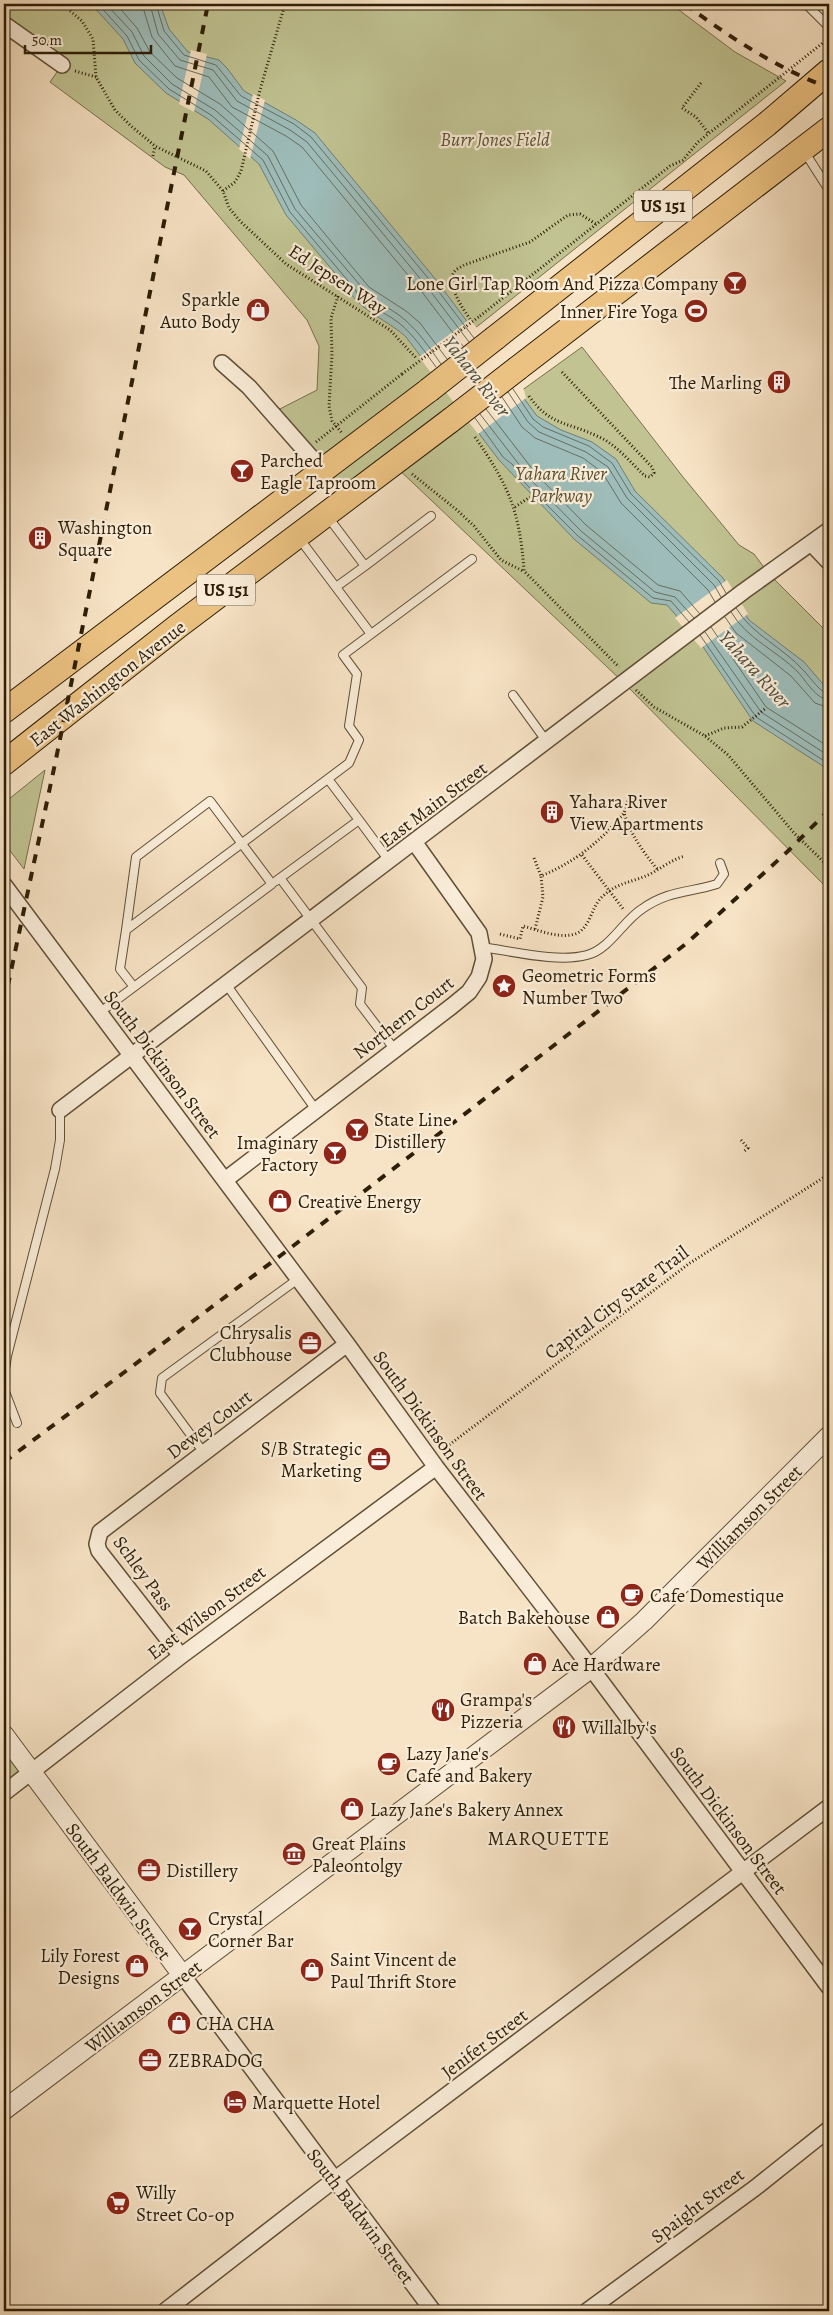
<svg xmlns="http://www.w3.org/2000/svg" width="833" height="2315" font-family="Alegreya,serif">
	<rect width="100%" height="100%" fill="#f7e3c5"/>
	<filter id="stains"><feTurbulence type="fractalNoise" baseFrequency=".004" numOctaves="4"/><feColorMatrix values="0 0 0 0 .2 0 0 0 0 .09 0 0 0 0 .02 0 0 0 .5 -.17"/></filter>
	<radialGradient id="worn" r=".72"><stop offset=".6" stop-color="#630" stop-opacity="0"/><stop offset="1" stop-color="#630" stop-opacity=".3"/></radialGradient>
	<path fill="#c1c392" stroke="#77704c" d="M 4,4 L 671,4 L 735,52 L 786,81 L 474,329 L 521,391 L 582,347 L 683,477 L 739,545 L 754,554 L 769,574 L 829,634 L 829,890 L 624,683 L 394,465 L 349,498 L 272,413 L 317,390 L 319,346 L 307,320 L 184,175 L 165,167 L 50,82 L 62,65 L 4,24 Z
		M 45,770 L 24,869 L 4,843 L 4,803 Z
		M 4,1735 L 32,1772 L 4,1793 Z"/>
	<path fill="#9ebdba" stroke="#717d72" d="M 91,4 L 160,4 L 169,29 L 188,52 L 219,60 L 227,68 L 244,91 L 296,120 L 315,133 L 437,281 L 537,416 L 561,430 L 592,442 L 616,459 L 635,491 L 723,578 L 749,620 L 804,662 L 829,691 L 829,770 L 753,721 L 701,644 L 667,605 L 651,603 L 574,539 L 499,460 L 406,337 C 392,323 356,308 350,291 L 286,215 L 259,164 L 208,119 L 166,93 L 135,63 L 123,39 Z"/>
	<path fill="#f7e3c5" d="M 191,50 L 207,54 L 194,112 L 179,104 Z
		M 253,94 L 265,100 L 250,159 L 239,149 Z
		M 470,319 L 524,390 L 526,398 L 478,434 L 419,357 Z
		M 727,580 L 748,614 L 701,648 L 675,618 Z"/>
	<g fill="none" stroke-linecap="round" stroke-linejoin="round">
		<path stroke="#666e60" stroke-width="1" d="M 98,4 L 127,36 L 139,60 L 169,89 L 211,115 L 263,160 L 290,212 L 354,288 C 362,305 384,311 399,323 C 414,335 425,352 436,367
			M 106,4 L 132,32 L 144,56 L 172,84 L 215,110 L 268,156 L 295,209 L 359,284 C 369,301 389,306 404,319 C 419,332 430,348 441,364
			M 116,4 L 137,28 L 150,52 L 177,78 L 220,104 L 273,151 L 301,205 L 348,262 L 369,287 L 406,311 L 420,323 L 447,359
			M 142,4 L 152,37 L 175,66 L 209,77 L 232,107 L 286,136 L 302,147 L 422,292 L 463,346
			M 150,4 L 158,34 L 180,60 L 213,70 L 237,101 L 290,130 L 307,142 L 428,288 L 469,342
			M 156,4 L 164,31 L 184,55 L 216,65 L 241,96 L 294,124 L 311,137 L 433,284 L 474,338
			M 513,389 L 533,419 L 543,427 L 589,446 L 612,463 L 631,494 L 719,581 L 726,593
			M 508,392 L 528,422 L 539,432 L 586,452 L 608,467 L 627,498 L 714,585 L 721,597
			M 502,397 L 522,427 L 535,438 L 583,458 L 602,472 L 621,503 L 708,590 L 715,602
			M 486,409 L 537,475 L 586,525 L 658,585 L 680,591 L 700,614
			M 480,414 L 531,480 L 581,531 L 655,592 L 675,597 L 694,618
			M 475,418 L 503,457 L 513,465 L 526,484 L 577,535 L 653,598 L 671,601 L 689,622
			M 736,608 C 753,636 783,647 804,671 C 811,678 820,693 829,694
			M 731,612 C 747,639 776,650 798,672 C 806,681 816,699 829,700
			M 725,617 L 736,633 L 791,676 L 815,703 L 829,708
			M 711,627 L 766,707 L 829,747
			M 705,632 L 761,712 L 829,756
			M 700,635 L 756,717 L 829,764"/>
		<g stroke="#604f36" stroke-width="10">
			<path id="service" d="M 806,4 L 829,27
				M 804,151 L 829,190
				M 328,517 L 365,566 L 336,587
				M 299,538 L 371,634
				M 365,566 L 431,516
				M 513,695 L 547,742
				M 328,779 L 359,820
				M 280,878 L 362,988 L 360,1004 L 395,1050
				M 276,881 L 359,820 L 390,862
				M 126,930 L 120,969 L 134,987
				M 481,947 C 512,951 558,963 587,955 C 610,949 623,921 642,909 C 669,890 689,893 717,884 L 724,874 L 720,863
				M 226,984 L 316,1110
				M 99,1013 L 272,884 L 210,801 L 136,857 L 126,930 L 349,763 L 359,740 L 349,726 L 357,674 L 343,655 L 472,559
				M 4,1376 L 7,1356 L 55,1169 L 60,1140 L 60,1110
				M 4,1389 L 17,1423
				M 204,1453 L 160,1393 L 162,1378 L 298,1279"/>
		</g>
		<g stroke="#604f36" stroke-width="18">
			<path id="minor" d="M 4,24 L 62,65
				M 222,363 L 249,387 L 323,471
				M 811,543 L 829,562
				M 4,885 L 347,1344 L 436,1467 L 591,1668 L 829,1987
				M 60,1110 L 744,591 L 829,530
				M 225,1180 L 452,1006 L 469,992 L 479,977 L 484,959 L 479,933 L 415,843
				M 181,1656 L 99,1551 L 97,1544 L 100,1532 L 347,1344
				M 4,1793 L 181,1656 L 436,1467
				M 183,1976 L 433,2311
				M 165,2311 L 334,2180 L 829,1807
				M 587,2311 L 755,2188 L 829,2129"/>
		</g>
		<g stroke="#604f36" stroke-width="21">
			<path id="tertiary" d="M 4,1735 L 183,1976
				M 4,2110 L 591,1668 L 644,1621 L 829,1436"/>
		</g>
		<g stroke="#2d1e07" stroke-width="26">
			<path id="primary" d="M 495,338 L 767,124 L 829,71
				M 518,368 L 829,129
				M 4,711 L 429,390
				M 4,763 L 178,626 L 451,420"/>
		</g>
		<path stroke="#2d1e07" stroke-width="3" stroke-dasharray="1 2.5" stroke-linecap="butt" d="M 62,4 L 82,21 L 93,39 L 96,77 L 115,110 L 131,126 L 155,146 L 206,171 L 223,191 L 229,208 L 240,221 L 286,264 L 390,330 L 417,359
			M 75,71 L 96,77
			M 701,83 L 682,108 L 696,117 L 709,134
			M 153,156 L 155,146
			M 223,191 L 235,182 L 241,171 L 260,90 L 285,4
			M 338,296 L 331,318 L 332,354 L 329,406 L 332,421 L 342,433
			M 480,316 L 670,166 L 683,160 L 698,142 L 829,38
			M 470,319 C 463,309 446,284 454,272 C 456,269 461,267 464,265 L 530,242 L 568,215 L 580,214 L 596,224
			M 529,396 C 550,426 568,422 597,436 C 616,444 630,462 645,476 L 650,477 L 654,473 L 652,467 L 561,371
			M 475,437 C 509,486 520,512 524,571 L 619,667
			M 316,442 L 402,374
			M 412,474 L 457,510 L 474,526 L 501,560 L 523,571
			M 515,507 L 530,497
			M 636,690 L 654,707 L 705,736 L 728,755 L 795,834 L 829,867
			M 705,736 L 724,728 L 742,727 L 766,708
			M 628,801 L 624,813 C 631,835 643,852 658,870
			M 582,855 L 624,910
			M 534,858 L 541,876 C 575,862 600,842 624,813
			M 535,929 L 543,897 L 541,876
			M 500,934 L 520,939 L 523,926 C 538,930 559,939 575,934 C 590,929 591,908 601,898 C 618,881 633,883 652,873 C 663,867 673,859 685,856
			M 741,1140 L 748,1148 L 743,1152
			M 441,1451 L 690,1263 L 829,1174"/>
		<use href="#service" stroke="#faedd9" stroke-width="8"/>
		<use href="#minor" stroke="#faedd9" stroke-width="15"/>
		<use href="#tertiary" stroke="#faedd9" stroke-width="19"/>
		<use href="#primary" stroke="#ecc282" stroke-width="24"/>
		<path stroke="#2d1e07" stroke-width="4" stroke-dasharray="9 9" stroke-linecap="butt" d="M 685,4 C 729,37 777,68 829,88
			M 4,1004 L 56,759 L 208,4
			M 4,1462 L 280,1256 L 687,943 L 787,852 L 829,810"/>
		<g stroke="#2d1e07" stroke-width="26" stroke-linecap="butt">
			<path id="primary-bridge" d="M 429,390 L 495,338
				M 451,420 L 518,368"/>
		</g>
		<path stroke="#2d1e07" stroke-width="3" stroke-dasharray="1 2.5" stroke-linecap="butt" d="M 402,374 L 480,316"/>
		<use href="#primary-bridge" stroke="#ecc282" stroke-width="24"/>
	</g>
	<defs>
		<g id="bar-disc" transform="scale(1.25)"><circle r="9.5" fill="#8f2418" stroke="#faedd9"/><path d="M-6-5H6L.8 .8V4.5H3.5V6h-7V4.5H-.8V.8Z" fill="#fff"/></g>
		<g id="shop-disc" transform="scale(1.25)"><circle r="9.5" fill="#8f2418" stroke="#faedd9"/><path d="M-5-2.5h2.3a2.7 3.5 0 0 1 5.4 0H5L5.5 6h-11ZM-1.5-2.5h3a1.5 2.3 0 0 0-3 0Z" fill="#fff"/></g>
		<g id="stadium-disc" transform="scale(1.25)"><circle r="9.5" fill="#8f2418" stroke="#faedd9"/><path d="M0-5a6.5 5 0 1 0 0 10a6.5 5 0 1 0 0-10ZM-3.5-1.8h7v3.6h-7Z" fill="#fff"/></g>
		<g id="building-disc" transform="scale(1.25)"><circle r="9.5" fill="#8f2418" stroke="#faedd9"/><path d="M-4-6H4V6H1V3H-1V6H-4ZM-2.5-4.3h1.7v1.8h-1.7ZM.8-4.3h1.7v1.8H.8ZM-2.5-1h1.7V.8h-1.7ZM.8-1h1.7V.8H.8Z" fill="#fff"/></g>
		<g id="sight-disc" transform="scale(1.25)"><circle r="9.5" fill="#8f2418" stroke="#faedd9"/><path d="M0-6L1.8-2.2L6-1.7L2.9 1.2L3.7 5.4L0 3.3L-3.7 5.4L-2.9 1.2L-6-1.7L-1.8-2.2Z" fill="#fff"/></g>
		<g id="office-disc" transform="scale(1.25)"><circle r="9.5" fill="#8f2418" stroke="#faedd9"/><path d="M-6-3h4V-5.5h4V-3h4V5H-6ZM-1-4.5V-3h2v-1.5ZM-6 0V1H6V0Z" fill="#fff"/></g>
		<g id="cafe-disc" transform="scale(1.25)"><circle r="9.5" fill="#8f2418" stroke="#faedd9"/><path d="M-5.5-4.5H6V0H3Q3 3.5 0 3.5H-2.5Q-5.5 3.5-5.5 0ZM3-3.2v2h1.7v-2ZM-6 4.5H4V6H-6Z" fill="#fff"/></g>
		<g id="restaurant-disc" transform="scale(1.25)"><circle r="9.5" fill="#8f2418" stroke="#faedd9"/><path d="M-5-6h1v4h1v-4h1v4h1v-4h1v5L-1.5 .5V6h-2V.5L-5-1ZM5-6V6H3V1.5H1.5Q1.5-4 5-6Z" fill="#fff"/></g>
		<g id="museum-disc" transform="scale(1.25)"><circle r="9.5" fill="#8f2418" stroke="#faedd9"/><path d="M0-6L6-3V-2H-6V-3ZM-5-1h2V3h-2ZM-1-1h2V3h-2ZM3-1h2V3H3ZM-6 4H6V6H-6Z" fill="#fff"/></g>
		<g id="hotel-disc" transform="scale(1.25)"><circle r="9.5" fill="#8f2418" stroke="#faedd9"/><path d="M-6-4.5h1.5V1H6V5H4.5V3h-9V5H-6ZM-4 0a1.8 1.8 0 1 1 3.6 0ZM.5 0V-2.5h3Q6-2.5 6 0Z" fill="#fff"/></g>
		<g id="supermarket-disc" transform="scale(1.25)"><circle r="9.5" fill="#8f2418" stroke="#faedd9"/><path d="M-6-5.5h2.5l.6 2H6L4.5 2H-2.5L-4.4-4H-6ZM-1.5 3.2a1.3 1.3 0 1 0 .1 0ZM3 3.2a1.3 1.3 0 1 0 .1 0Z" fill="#fff"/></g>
	</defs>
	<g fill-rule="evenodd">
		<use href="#bar-disc" x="735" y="283"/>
		<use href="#shop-disc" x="258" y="310"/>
		<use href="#stadium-disc" x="696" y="311"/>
		<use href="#building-disc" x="779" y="382"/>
		<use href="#bar-disc" x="242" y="471"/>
		<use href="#building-disc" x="40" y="538"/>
		<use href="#building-disc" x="552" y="812"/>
		<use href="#sight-disc" x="504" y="986"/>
		<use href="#bar-disc" x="357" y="1130"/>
		<use href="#bar-disc" x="335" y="1153"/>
		<use href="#shop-disc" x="280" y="1201"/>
		<use href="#office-disc" x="310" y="1343"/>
		<use href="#office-disc" x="379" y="1459"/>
		<use href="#cafe-disc" x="632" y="1595"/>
		<use href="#shop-disc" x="608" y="1617"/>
		<use href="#shop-disc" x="535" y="1664"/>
		<use href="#restaurant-disc" x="443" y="1710"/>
		<use href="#restaurant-disc" x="564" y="1727"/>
		<use href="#cafe-disc" x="389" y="1764"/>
		<use href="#shop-disc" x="352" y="1809"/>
		<use href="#museum-disc" x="294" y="1854"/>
		<use href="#office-disc" x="149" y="1870"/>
		<use href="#bar-disc" x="190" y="1929"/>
		<use href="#shop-disc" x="137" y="1966"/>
		<use href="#shop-disc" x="312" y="1970"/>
		<use href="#shop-disc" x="179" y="2023"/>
		<use href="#office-disc" x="150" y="2060"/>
		<use href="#hotel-disc" x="235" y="2102"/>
		<use href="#supermarket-disc" x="118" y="2203"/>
	</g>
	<g text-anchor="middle" stroke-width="4.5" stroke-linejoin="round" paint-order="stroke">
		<g fill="#faedd9" stroke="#6a5c46" stroke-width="1">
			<rect x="634" y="190.5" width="58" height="31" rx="4"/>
			<rect x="197" y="574.5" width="58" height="31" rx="4"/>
		</g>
		<g font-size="18" font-weight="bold" fill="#2d1e07">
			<text x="663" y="212">US 151</text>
			<text x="226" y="596">US 151</text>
		</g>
		<g font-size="19" font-style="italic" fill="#595031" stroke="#faedd9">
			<text x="495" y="146">Burr Jones Field</text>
			<text x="561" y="480">Yahara River<tspan x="561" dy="22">Parkway</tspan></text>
		</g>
		<g font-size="19" fill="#2d1e07" stroke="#faedd9">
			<text transform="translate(338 279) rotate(33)" y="7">Ed Jepsen Way</text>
			<text transform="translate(107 683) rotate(-38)" y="7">East Washington Avenue</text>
			<text transform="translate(433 804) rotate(-37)" y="7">East Main Street</text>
			<text transform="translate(403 1017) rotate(-38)" y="7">Northern Court</text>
			<text transform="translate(163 1064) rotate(53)" y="7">South Dickinson Street</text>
			<text transform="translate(616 1302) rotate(-37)" y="7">Capital City State Trail</text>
			<text transform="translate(209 1424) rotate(-37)" y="7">Dewey Court</text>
			<text transform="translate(431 1425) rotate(54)" y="7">South Dickinson Street</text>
			<text transform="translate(749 1517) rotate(-45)" y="7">Williamson Street</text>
			<text transform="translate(144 1573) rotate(54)" y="7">Schley Pass</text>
			<text transform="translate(206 1612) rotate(-37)" y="7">East Wilson Street</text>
			<text transform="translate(729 1820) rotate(53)" y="7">South Dickinson Street</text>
			<text transform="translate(119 1891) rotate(54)" y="7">South Baldwin Street</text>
			<text transform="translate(143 2006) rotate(-37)" y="7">Williamson Street</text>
			<text transform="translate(484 2043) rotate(-37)" y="7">Jenifer Street</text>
			<text transform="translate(697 2205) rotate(-37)" y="7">Spaight Street</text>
			<text transform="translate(361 2216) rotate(53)" y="7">South Baldwin Street</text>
		</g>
		<g font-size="19" fill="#2d1e07" stroke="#faedd9" text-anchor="start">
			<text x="718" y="290" text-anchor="end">Lone Girl Tap Room And Pizza Company</text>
			<text x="240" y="306" text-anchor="end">Sparkle<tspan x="240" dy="22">Auto Body</tspan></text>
			<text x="678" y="318" text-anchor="end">Inner Fire Yoga</text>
			<text x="762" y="389" text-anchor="end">The Marling</text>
			<text x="260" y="467">Parched<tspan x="260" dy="22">Eagle Taproom</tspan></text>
			<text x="58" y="534">Washington<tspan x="58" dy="22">Square</tspan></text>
			<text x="570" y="808">Yahara River<tspan x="570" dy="22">View Apartments</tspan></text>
			<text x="522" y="982">Geometric Forms<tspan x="522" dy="22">Number Two</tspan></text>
			<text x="374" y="1126">State Line<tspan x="374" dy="22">Distillery</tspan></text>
			<text x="318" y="1149" text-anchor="end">Imaginary<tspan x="318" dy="22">Factory</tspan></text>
			<text x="298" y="1208">Creative Energy</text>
			<text x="292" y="1339" text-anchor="end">Chrysalis<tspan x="292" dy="22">Clubhouse</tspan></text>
			<text x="362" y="1455" text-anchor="end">S/B Strategic<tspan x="362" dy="22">Marketing</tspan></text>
			<text x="650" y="1602">Cafe Domestique</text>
			<text x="590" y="1624" text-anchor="end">Batch Bakehouse</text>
			<text x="552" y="1671">Ace Hardware</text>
			<text x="460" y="1706">Grampa's<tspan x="460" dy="22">Pizzeria</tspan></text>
			<text x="582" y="1734">Willalby's</text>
			<text x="406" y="1760">Lazy Jane's<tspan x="406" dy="22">Cafe and Bakery</tspan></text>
			<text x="370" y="1816">Lazy Jane's Bakery Annex</text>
			<text x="312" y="1850">Great Plains<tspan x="312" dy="22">Paleontolgy</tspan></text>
			<text x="166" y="1877">Distillery</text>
			<text x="208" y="1925">Crystal<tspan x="208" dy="22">Corner Bar</tspan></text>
			<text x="120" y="1962" text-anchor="end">Lily Forest<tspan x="120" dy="22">Designs</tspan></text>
			<text x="330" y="1966">Saint Vincent de<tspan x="330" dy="22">Paul Thrift Store</tspan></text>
			<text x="196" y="2030">CHA CHA</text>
			<text x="168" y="2067">ZEBRADOG</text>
			<text x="252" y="2109">Marquette Hotel</text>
			<text x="136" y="2199">Willy<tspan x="136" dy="22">Street Co-op</tspan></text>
		</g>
		<g font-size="20" font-style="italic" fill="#4f4e3d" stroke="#faedd9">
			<text transform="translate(477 376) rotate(52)" y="7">Yahara River</text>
			<text transform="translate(755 669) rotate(48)" y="7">Yahara River</text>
		</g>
		<g font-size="20" letter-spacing="1" fill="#2d1e07" stroke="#faedd9">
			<text x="549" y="1845">MARQUETTE</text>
		</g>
	</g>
	<rect width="833" height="2315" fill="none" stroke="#f7e3c5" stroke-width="20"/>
	<rect x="5" y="5" width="823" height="2305" fill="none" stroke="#2d1e07" stroke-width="2.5"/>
	<rect x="10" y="10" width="813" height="2295" fill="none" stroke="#2d1e07"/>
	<path d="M25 45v8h126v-8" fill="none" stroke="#2d1e07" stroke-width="2.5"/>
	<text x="32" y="45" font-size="15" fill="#2d1e07" stroke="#faedd9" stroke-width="4" paint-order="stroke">50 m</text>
	<rect width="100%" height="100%" filter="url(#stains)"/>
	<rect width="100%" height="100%" fill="url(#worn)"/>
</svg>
